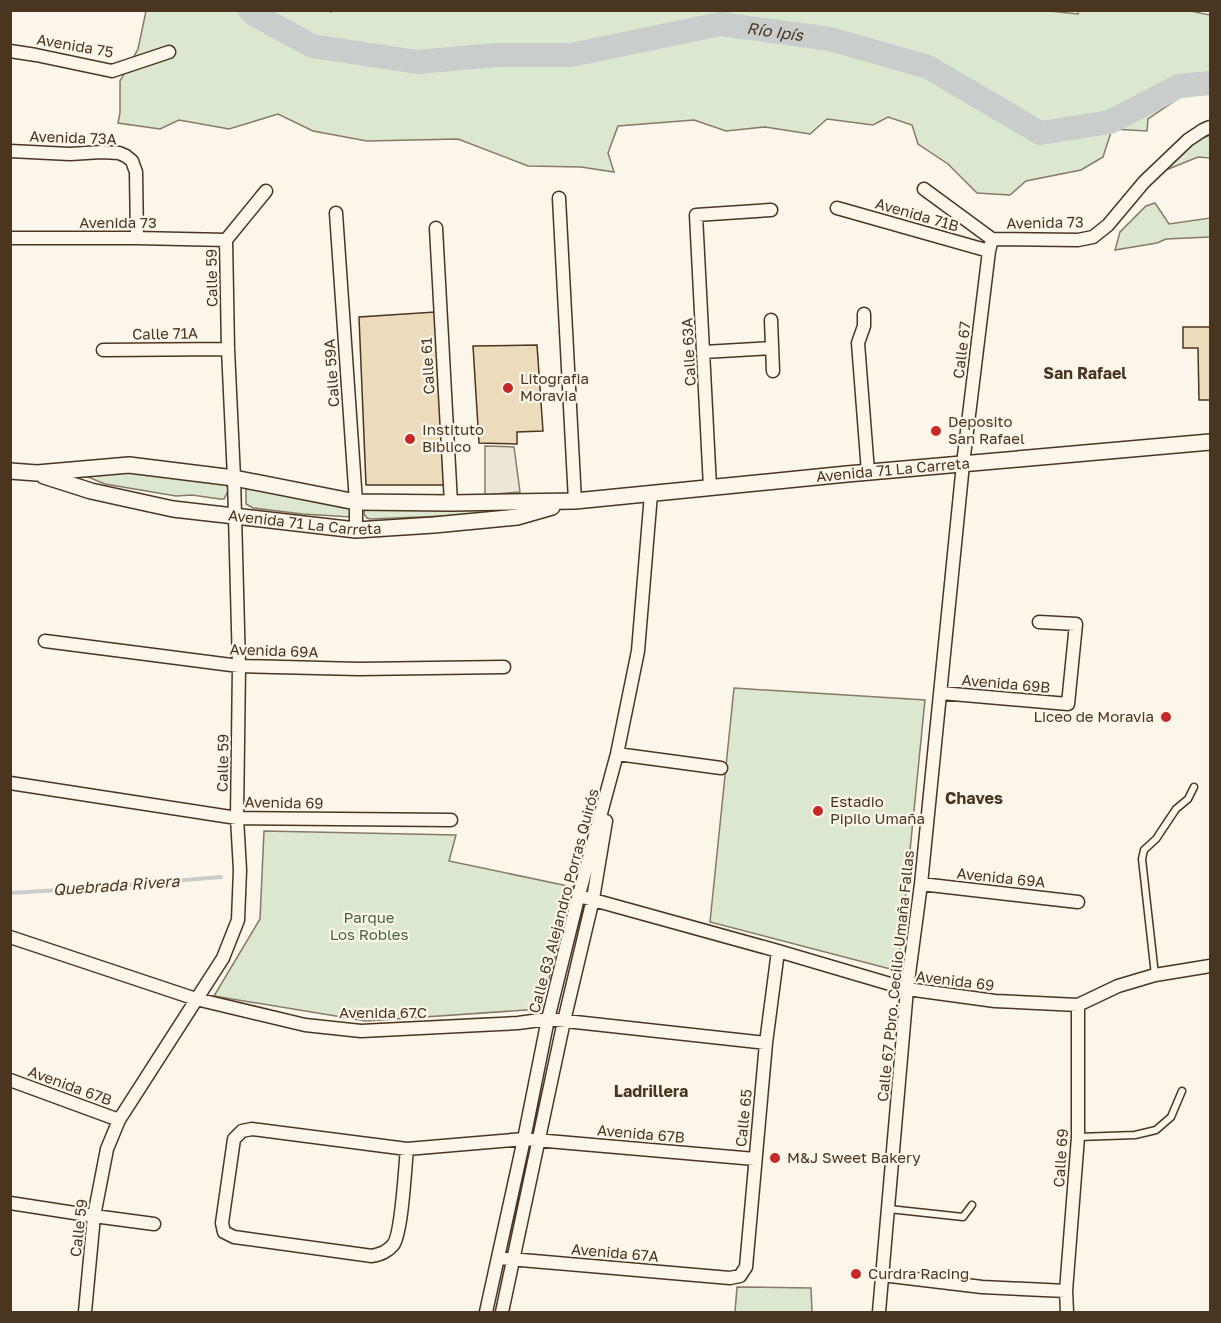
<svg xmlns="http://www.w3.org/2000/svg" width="1221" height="1323" font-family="'Golos Text',sans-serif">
	<rect width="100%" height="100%" fill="#fbf6e9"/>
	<path fill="#dce7d0" stroke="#887966" stroke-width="1.5" d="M 327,10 L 331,12 L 332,10 L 1039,10 L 1078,14 L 1079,10 L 1186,10 L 1210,15 L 1210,77 L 1148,119 L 1147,131 L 1112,129 L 1103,157 L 1081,170 L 1026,181 L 1010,195 L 977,193 L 948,164 L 918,144 L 912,125 L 888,117 L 873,125 L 827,119 L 810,134 L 765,127 L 726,131 L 694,120 L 618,126 L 608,153 L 614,172 L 581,167 L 528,166 L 458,139 L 367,141 L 313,131 L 278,114 L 229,129 L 179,120 L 160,129 L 118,123 L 120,113 L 120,81 L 138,49 L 146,11 Z
		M 1210,135 L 1210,158 L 1198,157 L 1166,170 L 1189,144 Z
		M 1155,203 L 1169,224 L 1210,218 L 1210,237 L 1166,239 L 1157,243 L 1115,250 L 1120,232 L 1146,206 Z
		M 107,469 L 227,484 L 228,491 L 224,499 L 220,499 L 192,495 L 176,496 L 105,484 L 83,475 Z
		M 249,487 L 354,505 L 351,517 L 303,514 L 253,508 L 246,504 L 246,489 Z
		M 365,506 L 495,509 L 492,514 L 370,519 L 367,518 L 364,514 Z
		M 734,688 L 925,700 L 898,971 L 710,922 Z
		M 264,831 L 456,835 L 449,861 L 573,887 L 541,1009 L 366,1021 L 214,996 L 260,919 Z
		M 737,1287 L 811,1288 L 812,1312 L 735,1312 Z"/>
	<path fill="#ede7d9" stroke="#887966" stroke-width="1.5" d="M 485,446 L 514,447 L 520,492 L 485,495 Z"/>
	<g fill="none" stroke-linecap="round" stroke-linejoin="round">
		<path stroke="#c9cecd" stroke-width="4" d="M 10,893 L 92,888 L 221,877"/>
		<path stroke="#c9cecd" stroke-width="24" id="s1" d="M 250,10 L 254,14 L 312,46 L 417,62 L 497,55 L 571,55 L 720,24 L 830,39 L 928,67 L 1040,133 L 1110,122 L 1179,86 L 1210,83"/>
	</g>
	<path fill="#ecdcbc" stroke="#4a3520" stroke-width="1.5" d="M 435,312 L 444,485 L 366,485 L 359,317 Z
		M 1183,327 L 1210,327 L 1210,400 L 1199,400 L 1198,348 L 1183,348 Z
		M 537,345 L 543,431 L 517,432 L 517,444 L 479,443 L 473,346 Z"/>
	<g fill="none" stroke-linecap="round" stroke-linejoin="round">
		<g stroke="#4a3520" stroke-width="9">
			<path id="service" d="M 1155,975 L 1142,859 L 1144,850 L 1156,839 L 1176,809 L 1188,799 L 1194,787
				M 1078,1137 L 1135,1135 L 1156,1130 L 1171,1117 L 1182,1091
				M 889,1209 L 963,1217 L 972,1205"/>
		</g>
		<g stroke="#4a3520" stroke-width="15">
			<path id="minor" d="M 10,51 L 36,55 L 112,71 L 169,52
				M 10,151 L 70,154 L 102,152 L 119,153 L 126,156 L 132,161 L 136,172 L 137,238
				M 924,189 L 992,239 L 1078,240 L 1093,237 L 1108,225 L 1144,182 L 1188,140 L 1203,130 L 1210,127
				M 559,198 L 575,501
				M 837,208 L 989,251
				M 336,213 L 356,502 L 356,530
				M 436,228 L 451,503
				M 10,238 L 137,238 L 226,240
				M 864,314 L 864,326 L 858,343 L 868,472
				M 771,320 L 773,371
				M 103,350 L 228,349
				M 704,352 L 772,348
				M 710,487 L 696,215 L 771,210
				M 45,641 L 239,666 L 359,669 L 504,667
				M 941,693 L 1068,704 L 1076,624 L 1039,622
				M 617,754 L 721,768
				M 10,783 L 237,818 L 451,820
				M 921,884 L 1078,902
				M 579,896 L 778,951 L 907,989 L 995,1001 L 1078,1005 L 1118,986 L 1155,975 L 1210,966
				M 10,937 L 196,999 L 305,1025 L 361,1031 L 518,1023 L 548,1019 L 766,1043
				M 10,1080 L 119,1120
				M 407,1149 C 405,1167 402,1234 393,1245 C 387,1252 381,1254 372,1256 L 234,1237 L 224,1232 L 222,1223 L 234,1139 L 242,1131 L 252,1129 L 407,1149 L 524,1139 L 755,1159
				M 10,1203 L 94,1216 L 154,1224
				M 498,1258 L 730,1278 L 740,1276 L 746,1267 L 766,1043 L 778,951
				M 882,1275 L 982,1287 L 1066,1291
				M 85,1312 L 94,1216 L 107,1149 L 119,1120 L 223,958 L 238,920 L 240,870 L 237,818 L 239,666 L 234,478 L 228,349 L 226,240 L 266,191
				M 486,1312 L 524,1139 L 548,1019 L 577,902 L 617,754 L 638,651 L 651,494
				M 502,1312 L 564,1021 L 593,899 L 606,821
				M 879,1312 L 907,989 L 921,884 L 963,464 L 989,251 L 992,239
				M 1067,1312 L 1066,1291 L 1078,1137 L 1078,1005"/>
		</g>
		<g stroke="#4a3520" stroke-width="18">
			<g id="tertiary">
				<path id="s2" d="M 10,471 L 37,473 L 129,465 L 234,478 L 356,502 L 451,503 L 575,501 L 847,474 L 1210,442"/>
				<path id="s3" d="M 44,476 L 91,491 L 173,509 L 356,530 L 434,525 L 517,517 L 552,507"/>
			</g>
		</g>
		<use href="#service" stroke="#fbf6e9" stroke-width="6"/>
		<use href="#minor" stroke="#fbf6e9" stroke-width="12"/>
		<use href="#tertiary" stroke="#fbf6e9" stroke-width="15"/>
	</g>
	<g fill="#c62828" stroke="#fbf6e9" stroke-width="2">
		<circle cx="508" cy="388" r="6"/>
		<circle cx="936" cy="431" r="6"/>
		<circle cx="410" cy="439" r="6"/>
		<circle cx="1166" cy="717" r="6"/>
		<circle cx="818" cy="811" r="6"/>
		<circle cx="775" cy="1158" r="6"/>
		<circle cx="856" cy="1274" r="6"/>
	</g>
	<g text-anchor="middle" stroke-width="4.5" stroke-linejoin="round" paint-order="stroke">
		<g font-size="15" fill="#4a3520" stroke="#fbf6e9">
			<text transform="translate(75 46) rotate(10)" y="5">Avenida 75</text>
			<text transform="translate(73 138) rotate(2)" y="5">Avenida 73A</text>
			<text transform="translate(917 215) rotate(16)" y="5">Avenida 71B</text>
			<text x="118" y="228">Avenida 73</text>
			<text transform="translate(1045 223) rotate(-1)" y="5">Avenida 73</text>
			<text transform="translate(212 278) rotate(-91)" y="5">Calle 59</text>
			<text transform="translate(165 334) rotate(-1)" y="5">Calle 71A</text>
			<text transform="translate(962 350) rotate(-83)" y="5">Calle 67</text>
			<text transform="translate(689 352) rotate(-93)" y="5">Calle 63A</text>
			<text transform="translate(428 366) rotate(-93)" y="5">Calle 61</text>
			<text transform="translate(332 373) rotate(-94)" y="5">Calle 59A</text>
			<text dy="5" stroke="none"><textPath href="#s2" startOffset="888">Avenida 71 La Carreta</textPath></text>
			<text dy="5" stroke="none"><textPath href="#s3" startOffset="266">Avenida 71 La Carreta</textPath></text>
			<text transform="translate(274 651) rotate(2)" y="5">Avenida 69A</text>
			<text transform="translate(1006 684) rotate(5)" y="5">Avenida 69B</text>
			<text transform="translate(223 763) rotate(-89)" y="5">Calle 59</text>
			<text transform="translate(284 803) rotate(1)" y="5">Avenida 69</text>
			<text transform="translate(1001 878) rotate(6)" y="5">Avenida 69A</text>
			<text transform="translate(564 901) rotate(-75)" y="5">Calle 63 Alejandro Porras Quirós</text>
			<text transform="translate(896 976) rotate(-84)" y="5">Calle 67 Pbro. Cecilio Umaña Fallas</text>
			<text transform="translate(955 981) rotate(7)" y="5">Avenida 69</text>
			<text x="383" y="1018">Avenida 67C</text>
			<text transform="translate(70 1086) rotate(20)" y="5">Avenida 67B</text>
			<text transform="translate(744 1118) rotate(-84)" y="5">Calle 65</text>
			<text transform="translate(641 1134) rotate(5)" y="5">Avenida 67B</text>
			<text transform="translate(1061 1158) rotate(-86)" y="5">Calle 69</text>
			<text transform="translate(79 1228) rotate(-83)" y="5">Calle 59</text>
			<text transform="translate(615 1253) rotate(5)" y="5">Avenida 67A</text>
		</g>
		<g font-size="15" fill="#4a3520" stroke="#fbf6e9" text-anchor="start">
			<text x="520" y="384">Litografia<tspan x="520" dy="17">Moravia</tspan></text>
			<text x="948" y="427">Deposito<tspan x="948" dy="17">San Rafael</tspan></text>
			<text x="422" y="435">Instituto<tspan x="422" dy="17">Biblico</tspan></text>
			<text x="1154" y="722" text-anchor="end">Liceo de Moravia</text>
			<text x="830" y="807">Estadio<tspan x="830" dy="17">Pipilo Umaña</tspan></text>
			<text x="787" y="1163">M&amp;J Sweet Bakery</text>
			<text x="868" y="1279">Curdra Racing</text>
		</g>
		<g font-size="15" fill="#436837" stroke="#fbf6e9">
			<text x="369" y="923">Parque<tspan x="369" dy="17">Los Robles</tspan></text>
		</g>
		<g font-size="16" font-style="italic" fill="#4a3520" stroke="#fbf6e9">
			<text dy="6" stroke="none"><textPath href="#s1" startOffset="540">Río Ipís</textPath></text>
			<text transform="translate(116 885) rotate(-4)" y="6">Quebrada Rivera</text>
		</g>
		<g font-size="16" font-weight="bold" fill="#4a3520" stroke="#fbf6e9">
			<text x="1085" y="379">San Rafael</text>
			<text x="974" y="804">Chaves</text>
			<text x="651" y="1097">Ladrillera</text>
		</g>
	</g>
	<rect width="1221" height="1323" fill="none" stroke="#4a3520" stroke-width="24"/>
</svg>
